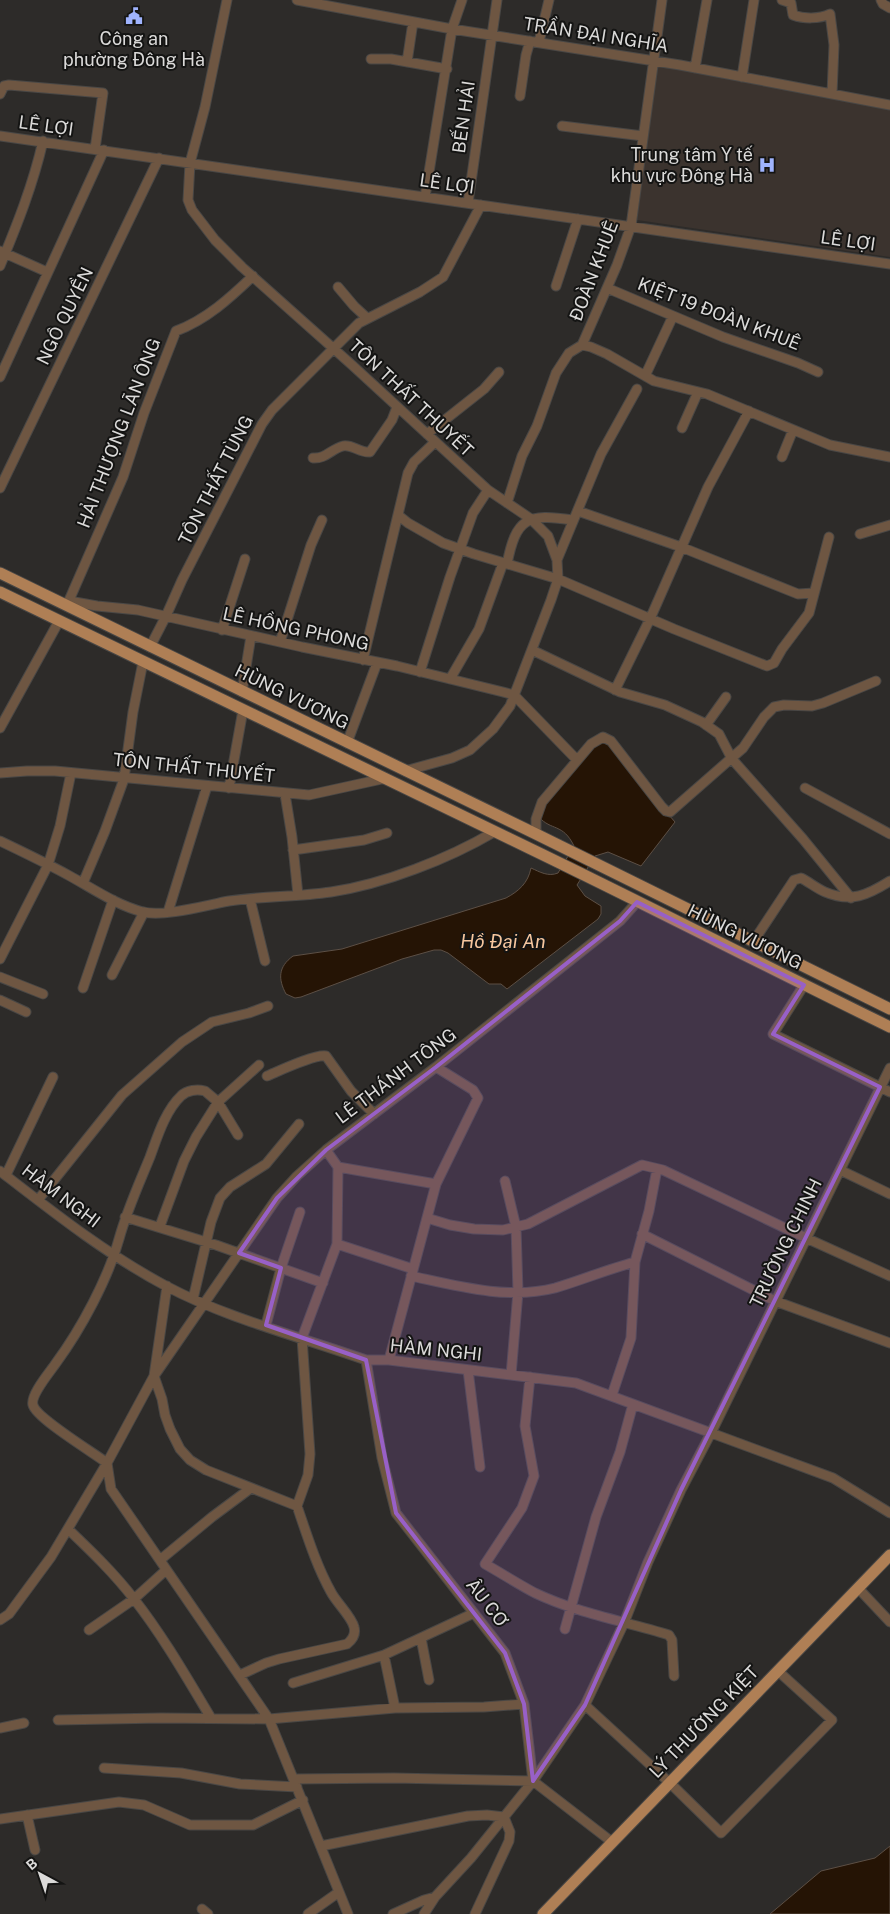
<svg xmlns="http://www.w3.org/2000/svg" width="890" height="1914" font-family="'Public Sans',sans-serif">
	<rect width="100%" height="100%" fill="#2d2b29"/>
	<path fill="#3b332e" d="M 657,65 L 890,110 L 890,257 L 637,220 Z"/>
	<path fill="#251405" stroke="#5c4f45" d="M 604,737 L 665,816 L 668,814 L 675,822 L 641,866 L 608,852 L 595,856 L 577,885 L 585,896 L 601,906 L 601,914 L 598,919 L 507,989 L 501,984 L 489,984 L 448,953 L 441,950 L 434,950 L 402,959 L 301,997 L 295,998 L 286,994 C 278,979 278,967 293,956 L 342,949 L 506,898 C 519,891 528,883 531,868 C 540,872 548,877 558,873 L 574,846 C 563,823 551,831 539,817 L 539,810 L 595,738 Z
		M 890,1846 L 890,1914 L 770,1914 L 821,1871 L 875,1858 Z"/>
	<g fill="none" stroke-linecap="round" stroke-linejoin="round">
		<g stroke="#494745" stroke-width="11">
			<path id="minor" d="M 227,0 L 205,107 L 190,163 L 188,200 L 192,210 L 215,240 L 242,267 L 352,365 L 488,490 L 531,519 L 548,536 L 557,560 L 558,579 L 551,600 L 510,706 L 493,729 L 470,750 L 452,758 L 405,771
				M 297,0 L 452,29 L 680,65 L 890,105
				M 782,0 L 791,3 L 793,15 C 804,19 819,19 830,14 L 834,45 L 832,94
				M 881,0 L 883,4 L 890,8
				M 539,42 L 549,0
				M 371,59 L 391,59 L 447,69
				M 407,62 L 413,22
				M 695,68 L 707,0
				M 742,77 L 754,0
				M 0,94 L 4,86 L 9,85 L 103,93 L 95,149
				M 520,96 L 526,55 L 530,41
				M 562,126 L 643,136
				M 0,136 L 890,264
				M 425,197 L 452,29 L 462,0
				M 468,203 L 497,0
				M 0,251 L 47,272
				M 0,266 C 17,225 33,185 43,141
				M 556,286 L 578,219
				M 338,287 L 354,306 L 367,318
				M 607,288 L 723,337 L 798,363 L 818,372
				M 582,345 L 591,347 L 607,354 L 654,381 L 707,394 L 830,445 L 890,457
				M 645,376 L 673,316
				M 0,377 L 104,150
				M 682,428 L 698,392
				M 427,434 L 484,389 L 499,372
				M 782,457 L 793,430
				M 313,458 C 326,459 331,449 343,446 C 352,444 360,453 370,452 L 392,420 L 397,407
				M 0,488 L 159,158
				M 507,503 L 522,456 L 537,426 L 556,373 L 569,353 L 582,345 L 617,265 L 631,226 L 662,0
				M 578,511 L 681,547 L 798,594 L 814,593
				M 398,515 L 408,523 L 443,543 L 474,554 L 558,579 L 674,629 L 767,666 L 774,663 L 782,649 L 809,613 L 829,537
				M 860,534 L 890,525
				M 557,560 L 601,454 L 637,389
				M 507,564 C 516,518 527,513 573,520
				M 69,601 L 97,606 L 138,610 L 302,647 L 397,666 L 503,692 L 514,695 L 577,760
				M 67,605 L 123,477 L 144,413 L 176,331 C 206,320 230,298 253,276
				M 222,630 L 245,559
				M 280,642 L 311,545 L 322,520
				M 150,647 L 166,616 L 182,580 L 262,424 L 272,410 L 359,323 L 420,292 L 443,277 L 481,205
				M 532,650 L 620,692 L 665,705 L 702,722 L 719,734 L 732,759 L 803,839 L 851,898
				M 363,660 L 408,473 L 414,462 L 435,442
				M 420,672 L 450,577 L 473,513 L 488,490
				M 450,679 L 479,629 L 503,563
				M 615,690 L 650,619 L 708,487 L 749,411
				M 242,692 L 251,636
				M 706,725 L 726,697
				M 0,728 L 59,621
				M 347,743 L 377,663
				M 0,773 L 27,771 L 55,771 L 309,795 L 382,779
				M 229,788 L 243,710
				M 805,788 L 890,834
				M 285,794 L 292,837 L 298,895
				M 536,834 L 536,819 L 542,802 L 591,744 L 603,737 L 611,741 L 662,807 L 666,811 L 670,812 L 743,748 L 764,717 L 774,707 L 784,705 L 812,706 L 823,703 L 876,681
				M 0,841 C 23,852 46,863 68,875 C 92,888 116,905 143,912 C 165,917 207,905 229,901 C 263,896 297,897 331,892 C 384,884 448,859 494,832
				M 293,850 L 364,840 L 387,833
				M 83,883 L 105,831 L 124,779 L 133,712 L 143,662
				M 250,899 L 265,961
				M 168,912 L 207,786
				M 756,944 L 757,936 L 794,880 L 801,878 C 809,882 816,888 825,892 C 851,903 868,895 890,881
				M 0,959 L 48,865 L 60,826 L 71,773
				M 112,975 L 144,912
				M 0,977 L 43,994
				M 804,985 L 773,1034 L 890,1092
				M 83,988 L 113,900
				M 0,1000 L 26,1012
				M 267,1076 C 279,1071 315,1054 326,1056 L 351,1091 L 374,1114
				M 238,1135 L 218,1102 L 205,1091 C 197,1089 187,1090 181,1096 C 165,1111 157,1138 150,1157 C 139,1184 127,1210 119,1239 C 108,1279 81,1329 56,1363 C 50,1372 30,1395 33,1405 C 36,1418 94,1453 107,1463 L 111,1489 L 269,1719 L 348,1914
				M 338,1167 L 436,1184
				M 840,1170 L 890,1194
				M 0,1171 C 53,1212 106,1254 166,1286 C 226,1318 301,1337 366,1360 L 389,1360 L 576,1383 L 833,1478 L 890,1513
				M 6,1175 L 53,1077
				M 505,1181 L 516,1227 L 518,1292 L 511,1375
				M 38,1200 L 122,1095 L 182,1042 L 212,1022 L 249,1013 L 268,1006
				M 125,1217 L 216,1245 L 323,1283
				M 427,1218 L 450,1225 L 474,1229 L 503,1230 L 528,1224 L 642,1165 L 663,1170 L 806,1238 L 890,1276
				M 160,1226 L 184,1161 L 196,1137 L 218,1102 L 259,1065
				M 642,1234 L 775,1301 L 890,1343
				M 337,1244 L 413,1269
				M 411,1276 C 457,1286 508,1300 555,1288 C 582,1280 608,1269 635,1262
				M 167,1286 L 154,1376 L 162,1399 L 165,1415 L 170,1429 L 180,1449 L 190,1460 L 206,1470 L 297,1506
				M 193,1299 L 211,1222 L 220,1198 L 230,1187 L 266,1164 L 299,1124
				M 266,1325 L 281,1268 L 300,1212
				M 366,1360 L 382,1458 L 396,1513 L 505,1653 L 524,1704 L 533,1781 L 612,1842
				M 389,1360 L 436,1184 L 478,1098 L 473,1090 L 436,1067
				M 468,1370 L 480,1467
				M 530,1377 L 525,1426 L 534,1476 L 522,1508 L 485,1564 C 501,1573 518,1584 535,1593 C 577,1613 624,1621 669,1635 L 672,1640 L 674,1676
				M 612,1395 L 631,1338 L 635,1262 L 649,1211 L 657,1169
				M 68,1529 C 91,1551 114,1573 134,1599 C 163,1636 187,1678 211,1718
				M 160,1560 L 212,1517 L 251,1488
				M 858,1588 L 890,1622
				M 0,1620 L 9,1614 L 51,1557 L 107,1463 L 154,1376 L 277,1198 L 297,1176 L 326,1150 L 436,1067 L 620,921 L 637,902
				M 565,1629 L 596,1517 L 620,1452 L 633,1404
				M 89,1630 L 134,1599 L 166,1570
				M 421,1638 L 429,1680
				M 240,1675 L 266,1663 L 279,1659 L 347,1644 C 352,1640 356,1634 354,1627 C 352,1617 336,1602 331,1592 C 316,1565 307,1535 297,1506 L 308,1475 L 310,1454 L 302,1338 L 337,1244 L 338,1167 L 326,1150
				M 293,1683 L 384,1655
				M 585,1705 L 670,1783 L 721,1833 L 832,1720 L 778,1671
				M 395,1708 L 384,1655 L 474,1613
				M 58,1720 L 161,1718 L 269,1719 L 395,1708 L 484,1707 L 524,1704
				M 0,1728 L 24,1723
				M 104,1768 L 181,1773 L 240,1784 L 297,1787
				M 294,1779 L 394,1778 L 533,1781
				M 27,1815 L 35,1850
				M 0,1819 L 119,1802 L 144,1805 L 190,1825 L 253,1825 L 303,1800
				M 321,1846 L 468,1816 L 487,1815 L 504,1817 L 510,1832 L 509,1841 L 475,1914
				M 202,1909 L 208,1914
				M 308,1914 L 339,1892
				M 393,1914 L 424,1900 L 435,1897
				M 424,1914 L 435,1897 L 471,1858 L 533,1781 L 585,1705 L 624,1623 L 648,1562 L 681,1490 L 711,1433 L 890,1068"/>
		</g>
		<g stroke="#494745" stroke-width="13">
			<path id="major" d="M 0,573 L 536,834 L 890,1009
				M 0,592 C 177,678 355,764 533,850 C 653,908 771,969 890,1027
				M 543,1914 L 890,1555"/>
		</g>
		<use href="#minor" stroke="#6e5642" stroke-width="9"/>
		<use href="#major" stroke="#af7f55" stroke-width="11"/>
	</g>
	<path fill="#9860c7" fill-opacity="0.2" stroke="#9860c7" stroke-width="4" stroke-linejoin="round" d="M 637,902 L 804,985 L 773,1034 L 880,1087 L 681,1490 L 585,1705 L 533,1781 L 524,1704 L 505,1653 L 396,1513 L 366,1360 L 266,1325 L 281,1268 L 239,1253 L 277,1198 L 326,1150 L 436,1067 L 620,921 Z"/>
	<defs>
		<g id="civic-bare" transform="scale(1.35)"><path d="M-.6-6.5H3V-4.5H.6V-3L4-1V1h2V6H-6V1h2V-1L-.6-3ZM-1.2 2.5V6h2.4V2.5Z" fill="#9fb3fd" stroke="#141413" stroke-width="2.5" paint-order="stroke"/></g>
		<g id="hospital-bare" transform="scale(1.35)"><path d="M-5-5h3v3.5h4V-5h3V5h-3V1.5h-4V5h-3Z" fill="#9fb3fd" stroke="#141413" stroke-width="2.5" paint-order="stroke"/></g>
	</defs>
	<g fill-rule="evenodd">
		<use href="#civic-bare" x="134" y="16"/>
		<use href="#hospital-bare" x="767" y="165"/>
	</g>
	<g text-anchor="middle" stroke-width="4" stroke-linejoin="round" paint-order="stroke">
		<g font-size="18" fill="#dbdad9" stroke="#141413">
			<text transform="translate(596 35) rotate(9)" y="6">TRẦN ĐẠI NGHĨA</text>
			<text transform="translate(464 117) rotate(-82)" y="6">BẾN HẢI</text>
			<text transform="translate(46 126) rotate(8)" y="6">LÊ LỢI</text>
			<text transform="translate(447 184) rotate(8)" y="6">LÊ LỢI</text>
			<text transform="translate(848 241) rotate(8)" y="6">LÊ LỢI</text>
			<text transform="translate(594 271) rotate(-69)" y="6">ĐOÀN KHUÊ</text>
			<text transform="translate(719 314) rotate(21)" y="6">KIỆT 19 ĐOÀN KHUÊ</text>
			<text transform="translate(65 316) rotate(-64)" y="6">NGÔ QUYỀN</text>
			<text transform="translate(411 398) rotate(43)" y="6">TÔN THẤT THUYẾT</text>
			<text transform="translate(119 433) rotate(-69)" y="6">HẢI THƯỢNG LÃN ÔNG</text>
			<text transform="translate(216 480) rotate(-63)" y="6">TÔN THẤT TÙNG</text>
			<text transform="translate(296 629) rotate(12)" y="6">LÊ HỒNG PHONG</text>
			<text transform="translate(292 697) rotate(26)" y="6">HÙNG VƯƠNG</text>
			<text transform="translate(194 768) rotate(6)" y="6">TÔN THẤT THUYẾT</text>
			<text transform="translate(745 937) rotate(26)" y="6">HÙNG VƯƠNG</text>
			<text transform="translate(396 1076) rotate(-37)" y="6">LÊ THÁNH TÔNG</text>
			<text transform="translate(61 1196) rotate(37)" y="6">HÀM NGHI</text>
			<text transform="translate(786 1243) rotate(-64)" y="6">TRƯỜNG CHINH</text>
			<text transform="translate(436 1350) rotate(6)" y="6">HÀM NGHI</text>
			<text transform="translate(487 1603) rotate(52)" y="6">ÂU CƠ</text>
			<text transform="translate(704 1722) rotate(-46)" y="6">LÝ THƯỜNG KIỆT</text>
		</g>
		<g font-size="18" fill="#dbdad9" stroke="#141413">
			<text x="134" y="45">Công an<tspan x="134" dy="21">phường Đông Hà</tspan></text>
			<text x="753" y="161" text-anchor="end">Trung tâm Y tế<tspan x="753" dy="21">khu vực Đông Hà</tspan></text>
		</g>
		<g font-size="19" font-style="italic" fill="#f6c69e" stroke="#141413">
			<text x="503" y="948">Hồ Đại An</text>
		</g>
	</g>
	<g transform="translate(40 1874) rotate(320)" stroke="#141413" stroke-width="4" paint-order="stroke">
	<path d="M0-4L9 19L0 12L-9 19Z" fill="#dbdad9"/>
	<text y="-8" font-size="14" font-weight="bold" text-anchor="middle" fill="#dbdad9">B</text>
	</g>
</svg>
